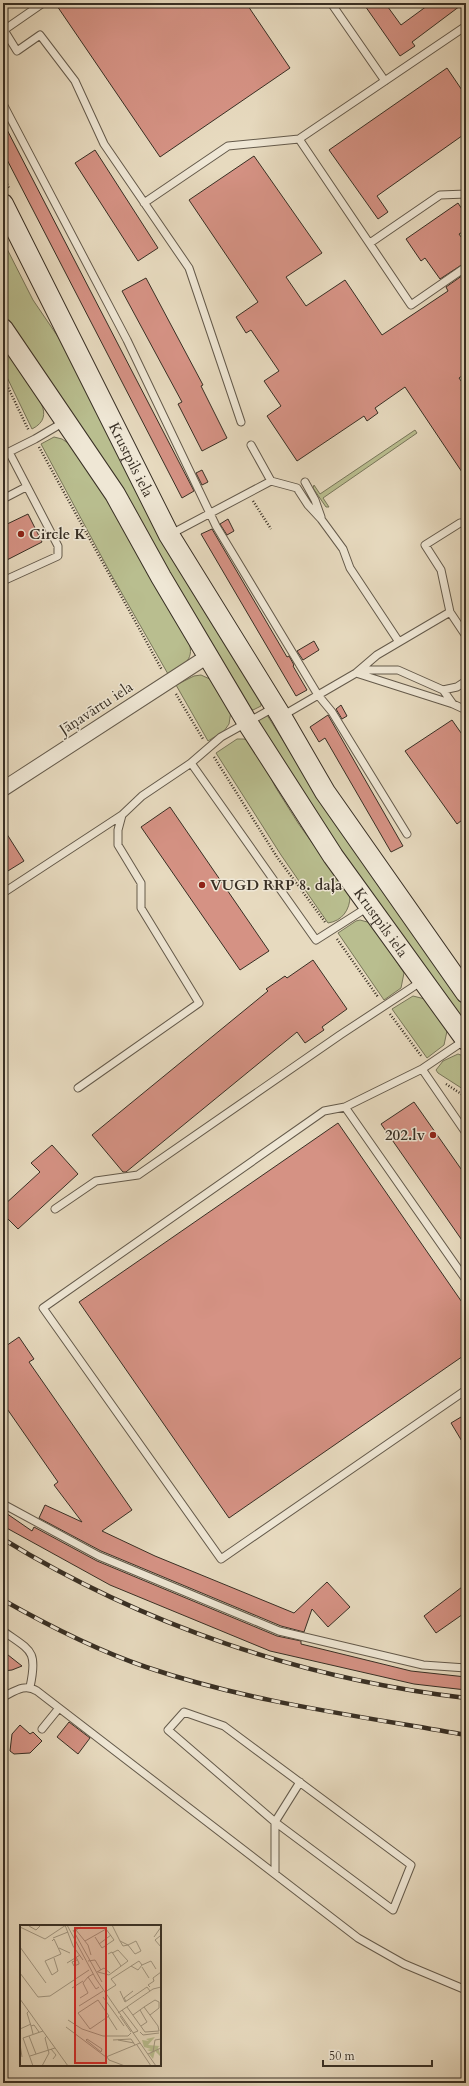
<svg xmlns="http://www.w3.org/2000/svg" width="469" height="2086" font-family="Cardo,serif">
	<rect width="100%" height="100%" fill="#e7dabf"/>
	<filter id="stains"><feTurbulence type="fractalNoise" baseFrequency=".005" numOctaves="4"/><feColorMatrix values="0 0 0 0 .2 0 0 0 0 .09 0 0 0 0 .02 0 0 0 .5 -.17"/></filter>
	<radialGradient id="worn" r=".72"><stop offset=".6" stop-color="#630" stop-opacity="0"/><stop offset="1" stop-color="#630" stop-opacity=".3"/></radialGradient>
	<path fill="#b9be8f" stroke="#78765a" d="M 3,241 L 33,300 L 67,350 L 188,585 L 261,702 L 261,706 L 253,710 L 249,708 L 107,468 L 3,318 Z
		M 3,349 L 7,351 C 12,360 18,369 24,378 C 34,393 58,416 32,429 L 3,369 Z
		M 415,430 L 417,433 L 323,498 L 329,507 L 326,507 L 313,488 L 314,485 L 320,494 Z
		M 54,437 L 62,439 L 71,445 L 92,471 L 189,643 C 195,660 182,667 168,674 L 112,576 L 41,444 Z
		M 201,675 L 212,680 L 231,711 L 229,724 L 224,731 L 208,741 L 176,685 L 194,676 Z
		M 267,715 L 304,774 L 466,1006 L 466,1028 L 316,816 L 257,721 Z
		M 237,739 L 244,739 L 252,742 L 276,788 L 298,823 L 350,896 C 350,910 342,921 328,923 L 281,855 L 216,753 Z
		M 360,920 L 371,923 L 404,973 L 401,988 L 384,1000 L 338,933 L 356,921 Z
		M 413,996 L 425,999 L 447,1031 L 444,1045 L 427,1058 L 392,1009 Z
		M 458,1054 L 466,1057 L 466,1091 L 438,1073 L 436,1070 L 443,1061 Z"/>
	<path fill="#d59284" stroke="#382f24" d="M 55,3 L 246,3 L 290,68 L 160,157 Z
		M 363,3 L 385,3 L 401,25 L 431,3 L 464,3 L 412,42 L 415,46 L 400,56 Z
		M 447,68 L 466,96 L 466,133 L 377,196 L 388,212 L 378,219 L 329,150 Z
		M 3,122 L 194,491 L 182,498 L 3,152 Z
		M 95,150 L 158,248 L 138,261 L 75,163 Z
		M 254,156 L 322,253 L 286,277 L 306,306 L 345,280 L 382,335 L 448,291 L 446,287 L 466,273 L 466,373 L 459,378 L 466,388 L 466,478 L 405,387 L 375,408 L 378,413 L 367,421 L 364,416 L 297,461 L 267,416 L 281,406 L 264,381 L 279,371 L 251,330 L 246,333 L 236,317 L 258,302 L 189,200 Z
		M 458,203 L 466,215 L 466,230 L 459,234 L 466,244 L 466,262 L 440,279 L 425,258 L 421,261 L 406,239 Z
		M 146,278 L 203,385 L 201,386 L 227,438 L 202,451 L 178,404 L 182,402 L 122,291 Z
		M 202,470 L 208,482 L 202,485 L 196,473 Z
		M 28,514 L 42,542 L 3,562 L 3,526 Z
		M 228,519 L 234,531 L 227,535 L 220,524 Z
		M 212,529 L 287,657 L 289,656 L 294,665 L 293,666 L 307,690 L 296,696 L 201,534 Z
		M 314,641 L 319,650 L 303,660 L 297,651 Z
		M 341,705 L 347,716 L 342,719 L 336,709 Z
		M 328,715 L 403,846 L 391,852 L 325,738 L 319,742 L 310,727 Z
		M 452,720 L 466,740 L 466,817 L 457,824 L 405,751 Z
		M 170,807 L 269,951 L 240,970 L 141,827 Z
		M 3,828 L 24,861 L 3,874 Z
		M 313,960 L 347,1009 L 322,1027 L 324,1030 L 305,1043 L 297,1032 L 126,1172 L 123,1172 L 92,1135 L 268,991 L 266,989 L 285,976 L 287,978 Z
		M 414,1102 L 466,1176 L 466,1246 L 381,1124 Z
		M 338,1123 L 466,1308 L 466,1354 L 229,1518 L 79,1302 Z
		M 52,1145 L 78,1174 L 18,1229 L 3,1214 L 3,1206 L 40,1172 L 31,1163 Z
		M 19,1337 L 34,1359 L 29,1362 L 132,1510 L 102,1531 L 155,1556 L 294,1613 L 327,1582 L 350,1607 L 328,1627 L 312,1609 L 304,1632 L 281,1626 L 101,1551 L 39,1518 L 45,1505 L 82,1522 L 54,1485 L 58,1482 L 3,1403 L 3,1348 Z
		M 466,1414 L 466,1448 L 451,1423 Z
		M 3,1511 L 32,1531 L 34,1527 L 97,1561 L 277,1636 L 301,1641 L 301,1644 L 411,1671 L 466,1677 L 466,1690 L 414,1684 L 270,1651 L 110,1585 L 3,1526 Z
		M 466,1584 L 466,1612 L 436,1633 L 424,1616 Z
		M 3,1651 L 22,1666 L 12,1670 L 3,1671 Z
		M 69,1722 L 90,1738 L 78,1754 L 57,1737 Z
		M 20,1725 L 30,1734 L 33,1732 L 42,1741 L 30,1753 L 14,1754 L 10,1751 L 12,1734 Z"/>
	<g fill="none" stroke-linecap="round" stroke-linejoin="round">
		<g stroke="#645a4b" stroke-width="9">
			<path id="service" d="M 43,3 L 4,30 L 17,51 L 40,35 L 75,81 L 104,144 L 189,268 L 241,422
				M 331,3 L 385,81
				M 3,104 L 127,340 L 216,526 L 318,695 L 332,712 L 407,834
				M 299,139 L 411,305 L 466,267
				M 144,203 L 228,146 L 299,139 L 466,26
				M 370,243 L 440,195 L 466,194
				M 251,445 L 271,481
				M 3,455 L 35,439 L 64,422
				M 305,482 L 315,500 L 321,517
				M 3,499 L 26,487
				M 171,534 L 271,481 L 297,488 L 308,505 L 321,519 L 343,549 L 350,568 L 399,642
				M 3,581 L 58,556 L 58,546 L 9,452
				M 450,612 L 441,570 L 425,545 L 460,523
				M 356,673 L 453,704 L 466,710
				M 359,673 L 365,670 L 398,670 L 443,690 L 453,704
				M 443,690 L 457,687 L 466,681
				M 275,707 L 221,737 L 191,763 L 316,940 L 368,907
				M 282,716 L 356,673 L 377,655 L 450,612 L 466,636
				M 3,893 L 122,815
				M 422,1069 L 466,1133
				M 78,1088 L 199,1003 L 141,908 L 141,883 L 118,845 L 118,830 L 122,815 L 142,796 L 191,763
				M 345,1107 L 422,1069 L 465,1040
				M 55,1209 L 96,1181 L 138,1175 L 340,1035 L 422,981
				M 466,1280 L 345,1107 L 324,1111 L 43,1308 L 221,1559 L 466,1390
				M 3,1504 L 99,1556 L 279,1631 L 423,1665 L 466,1668
				M 3,1631 C 31,1651 38,1650 30,1687
				M 3,1697 C 15,1691 25,1683 37,1691 L 358,1938 L 404,1964 L 466,1990
				M 184,1712 L 224,1726 L 411,1865 L 393,1910 L 275,1822 L 168,1730 Z
				M 42,1729 L 59,1708
				M 275,1874 L 275,1822 L 300,1782"/>
		</g>
		<g stroke="#645a4b" stroke-width="16">
			<path id="minor" d="M 3,789 L 208,656"/>
		</g>
		<g stroke="#382f24" stroke-width="22">
			<g id="secondary">
				<path id="s1" d="M 3,204 L 169,535 L 281,716 L 325,792 L 466,993"/>
				<path id="s2" d="M 3,329 L 115,494 L 161,577 L 247,722 L 333,856 L 466,1040"/>
			</g>
		</g>
		<path stroke="#382f24" stroke-width="2.5" stroke-dasharray="1 2" stroke-linecap="butt" d="M 3,176 L 9,188
			M 3,377 L 29,431
			M 39,447 L 162,670
			M 253,501 L 271,529
			M 176,694 L 203,739
			M 214,757 L 277,857 L 325,922
			M 337,939 L 378,997
			M 390,1014 L 422,1057
			M 446,1084 L 466,1097"/>
		<use href="#service" stroke="#efe7d5" stroke-width="7"/>
		<use href="#minor" stroke="#efe7d5" stroke-width="14"/>
		<use href="#secondary" stroke="#efe7d5" stroke-width="20"/>
		<g stroke="#382f24" stroke-width="4.5">
			<path id="rail" d="M 3,1539 C 143,1625 303,1679 466,1698
				M 3,1600 C 49,1626 96,1650 146,1667 C 249,1702 359,1716 466,1735"/>
		</g>
		<use href="#rail" stroke="#efe7d5" stroke-width="3" stroke-dasharray="9" stroke-linecap="butt"/>
	</g>
	<g fill="#8f2418" stroke="#efe7d5" stroke-width="1.5">
		<circle cx="21" cy="534" r="4"/>
		<circle cx="202" cy="885" r="4"/>
		<circle cx="433" cy="1135" r="4"/>
	</g>
	<g text-anchor="middle" stroke-width="3" stroke-linejoin="round" paint-order="stroke">
		<g font-size="15" fill="#382f24" stroke="#efe7d5">
			<text dy="5" stroke="none"><textPath href="#s1" startOffset="286">Krustpils iela</textPath></text>
			<text transform="translate(96 708) rotate(-33)" y="5">Jāņavārtu iela</text>
			<text dy="5" stroke="none"><textPath href="#s2" startOffset="704">Krustpils iela</textPath></text>
		</g>
		<g font-size="15" font-weight="bold" fill="#382f24" stroke="#efe7d5" text-anchor="start">
			<text x="29" y="539">Circle K</text>
			<text x="210" y="890">VUGD RRP 8. daļa</text>
			<text x="425" y="1140" text-anchor="end">202.lv</text>
		</g>
	</g>
	<g transform="translate(20 1925)">
		<rect width="141" height="141" fill="#e7dabf"/>
		<path d="M 135,112 L 128,120 L 140,121 L 138,122 L 141,132 L 135,126 L 133,134 L 129,129 L 132,127 L 127,125 L 131,124 L 124,122 L 122,115 L 129,116 L 126,114 Z" fill="#b9be8f"/>
		<path fill="none" stroke="#a19681" stroke-width="1" d="M 45,0 L 53,21 L 63,35M 47,0 L 76,54 L 136,141M 92,0 L 100,16 L 108,20 L 115,29 L 121,26 L 116,16 L 108,20 L 103,21 L 100,16M 9,1 L 16,5 L 21,0M 0,2 L 25,14 L 46,0M 61,2 L 56,5 L 68,20 L 71,30M 53,5 L 82,57M 140,11 L 135,15 L 141,22M 134,12 L 141,2M 33,13 L 48,7M 32,16 L 34,14 L 41,29 L 25,36 L 32,50 L 38,46 L 34,33M 65,16 L 86,4 L 94,15 L 82,23 L 75,12M 79,19 L 91,10M 0,22 L 26,58M 39,23 L 50,28M 88,29 L 92,27 L 101,41M 56,32 L 59,38 L 59,39 L 54,41 L 52,37 L 57,35M 68,36 L 75,35 L 81,45M 47,38 L 60,30M 111,41 L 118,45 L 122,40M 122,42 L 129,53M 77,47 L 84,43 L 90,48M 78,47 L 89,50 L 108,36 L 98,25 L 92,28M 0,48 L 18,72 L 30,71 L 69,45M 73,49 L 68,52 L 76,64 L 79,62M 130,62 L 128,60 L 134,56 L 133,53 L 141,47M 52,63 L 63,56M 100,66 L 105,77 L 127,62 L 130,66M 85,67 L 96,60 L 91,54 L 119,36 L 122,40 L 131,36 L 136,44M 83,72 L 104,101M 60,73 L 68,68 L 63,58 L 68,52M 0,74 L 48,141M 78,75 L 89,91 L 70,104 L 58,88 ZM 106,76 L 104,73 L 113,66M 59,81 L 83,66M 107,82 L 125,107 L 139,106 L 138,101 L 124,82 L 113,90M 124,82 L 135,75 L 139,77 L 139,83 L 130,90M 102,85 L 118,106 L 113,108M 120,85 L 127,97 L 121,101M 9,86 L 7,88 L 11,101M 98,88 L 133,64 L 141,62M 88,91 L 97,105M 100,91 L 111,107M 48,95 L 62,104 L 83,111 L 108,111 L 111,108M 46,102 L 86,132 L 120,118M 0,104 L 11,99M 120,107 L 123,110 L 139,108M 13,109 L 11,101 L 14,100 L 19,107M 9,111 L 16,129M 67,114 L 82,124 L 81,127 L 66,115 ZM 93,115 L 111,114 L 115,120M 98,115 L 114,118M 0,119 L 2,132M 117,120 L 131,141M 31,124 L 36,130 L 33,134M 133,127 L 135,115 L 141,114M 128,129 L 141,123M 10,131 L 35,123M 87,132 L 89,135 L 105,141M 13,141 L 3,113 L 23,106M 22,141 L 29,128 L 25,113 L 27,111"/>
		<path fill="#d62828" fill-opacity="0.15" stroke="#d62828" stroke-width="2" d="M 55,3 L 86,3 L 86,138 L 55,138 Z"/>
		<rect width="141" height="141" fill="none" stroke="#382f24" stroke-width="2"/>
	</g>
	<rect width="469" height="2086" fill="none" stroke="#e7dabf" stroke-width="16"/>
	<rect x="4" y="4" width="461" height="2078" fill="none" stroke="#382f24" stroke-width="2"/>
	<rect x="8" y="8" width="453" height="2070" fill="none" stroke="#382f24"/>
	<path d="M323 2060v6h109v-6" fill="none" stroke="#382f24" stroke-width="2"/>
	<text x="329" y="2060" font-size="12" fill="#382f24" stroke="#efe7d5" stroke-width="3" paint-order="stroke">50 m</text>
	<rect width="100%" height="100%" filter="url(#stains)"/>
	<rect width="100%" height="100%" fill="url(#worn)"/>
</svg>
